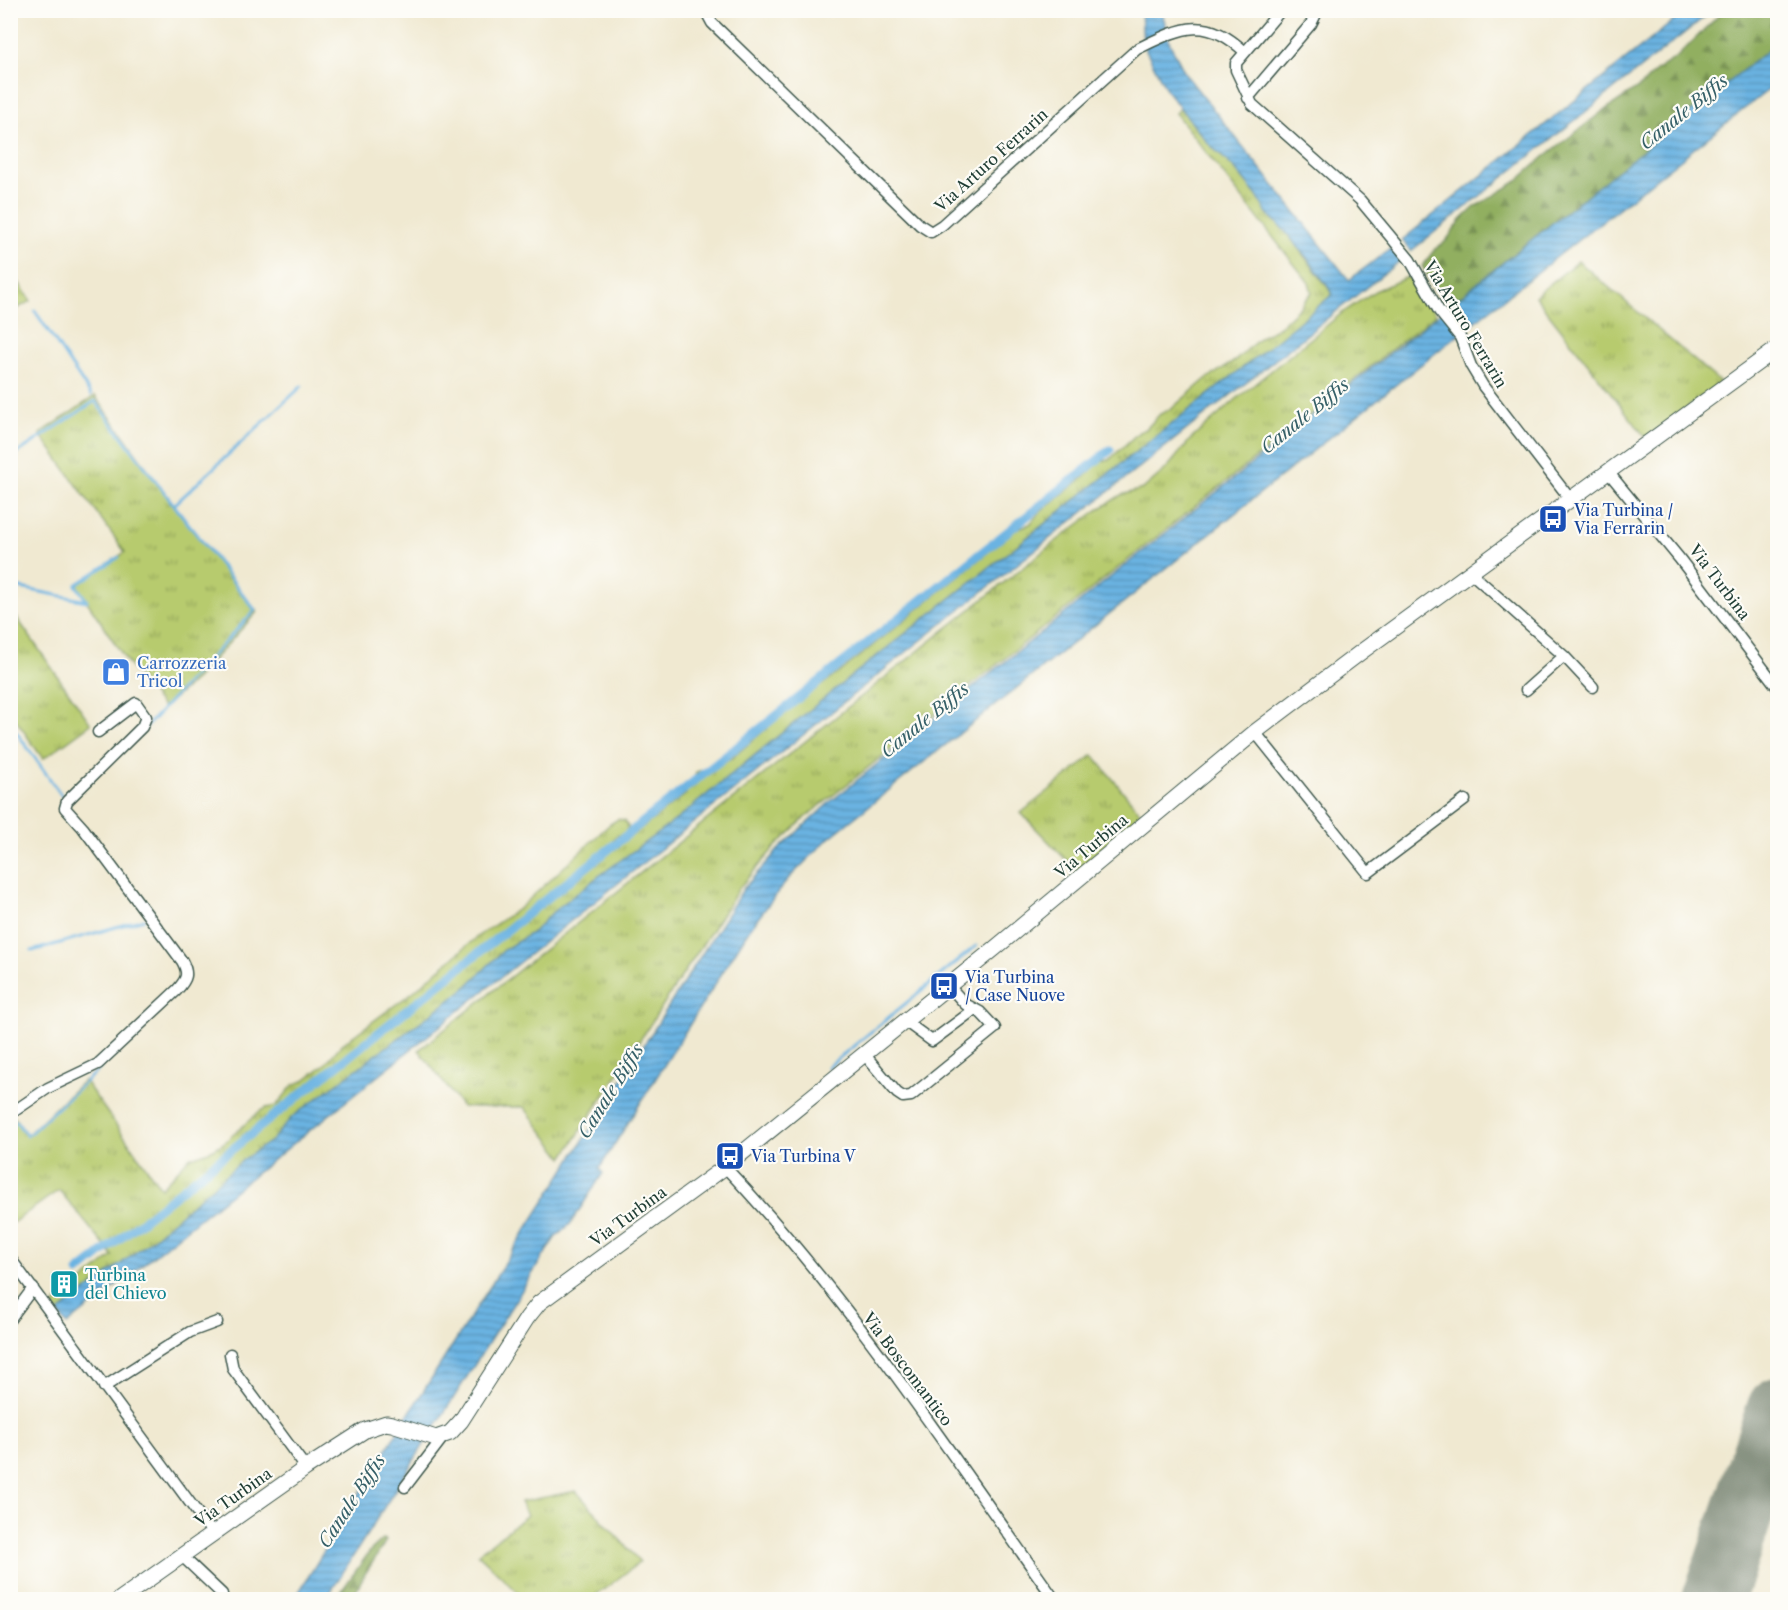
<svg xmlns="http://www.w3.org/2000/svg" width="1788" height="1610" font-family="'Libre Caslon Text',serif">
	<defs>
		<pattern id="grass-tufts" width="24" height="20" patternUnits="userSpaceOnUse" patternTransform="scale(1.5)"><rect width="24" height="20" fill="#b7cb6e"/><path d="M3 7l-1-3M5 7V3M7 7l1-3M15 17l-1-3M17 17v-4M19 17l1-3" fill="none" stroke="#94a65b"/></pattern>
		<pattern id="forest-firs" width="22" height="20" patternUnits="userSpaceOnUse" patternTransform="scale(1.5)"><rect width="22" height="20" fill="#91af61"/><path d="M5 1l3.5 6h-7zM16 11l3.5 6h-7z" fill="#769051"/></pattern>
		<pattern id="water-rules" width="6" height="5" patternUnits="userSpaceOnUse" patternTransform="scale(1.5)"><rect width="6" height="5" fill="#6ab3e2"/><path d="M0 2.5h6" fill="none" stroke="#5793b8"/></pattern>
	</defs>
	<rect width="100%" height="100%" fill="#fdfcf7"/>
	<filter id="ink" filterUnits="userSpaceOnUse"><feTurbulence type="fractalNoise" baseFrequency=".0167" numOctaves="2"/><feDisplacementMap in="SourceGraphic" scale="12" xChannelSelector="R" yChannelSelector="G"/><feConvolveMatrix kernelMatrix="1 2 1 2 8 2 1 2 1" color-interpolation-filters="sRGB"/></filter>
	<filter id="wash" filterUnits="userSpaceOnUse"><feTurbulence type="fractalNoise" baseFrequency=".008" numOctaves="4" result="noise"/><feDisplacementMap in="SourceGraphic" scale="24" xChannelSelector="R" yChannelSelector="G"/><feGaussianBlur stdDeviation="1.35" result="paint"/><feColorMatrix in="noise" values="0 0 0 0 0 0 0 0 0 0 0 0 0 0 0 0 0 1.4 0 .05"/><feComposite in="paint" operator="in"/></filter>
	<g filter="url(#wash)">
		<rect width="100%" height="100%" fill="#f0e9d1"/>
		<path fill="url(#grass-tufts)" stroke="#6b8451" stroke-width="1.5" d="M 1180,108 L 1207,142 L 1235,169 L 1257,196 L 1266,212 L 1285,231 L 1333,294 L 1260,354 L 849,678 L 677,819 L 595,879 L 554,911 L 533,932 L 505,949 L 462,991 L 292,1117 L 273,1140 L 244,1159 L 150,1241 L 58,1313 L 53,1306 L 113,1256 L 59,1190 L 11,1224 L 10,1124 L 14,1117 L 27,1135 L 84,1080 L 161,1188 L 189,1158 L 214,1149 L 225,1142 L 260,1111 L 266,1108 L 276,1106 L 293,1085 L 303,1081 L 325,1064 L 341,1045 L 414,991 L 478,936 L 521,907 L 610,824 L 618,819 L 625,821 L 628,827 L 624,834 C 615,835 613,838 612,847 L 619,845 L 686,794 L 684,791 L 689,781 L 694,780 L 696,772 C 709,767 720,766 732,758 L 793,706 L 845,668 L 1018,528 L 1030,524 L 1038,514 L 1085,476 L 1100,461 L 1109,460 L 1139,432 L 1146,429 L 1160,414 L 1171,409 L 1206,379 L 1235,361 L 1262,336 L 1275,330 L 1299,308 L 1312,292 L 1309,283 L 1175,113 Z
			M 1578,261 L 1721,383 L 1646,438 L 1535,296 Z
			M 11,271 L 31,301 L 11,312 L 10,312 Z
			M 1410,276 L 1436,314 L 806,817 L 774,848 L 740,887 L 563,1158 L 524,1107 L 462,1107 L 419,1050 L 1051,545 L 1099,509 L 1121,495 L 1143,489 L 1167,468 L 1190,440 L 1240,396 L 1342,313 L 1375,291 Z
			M 95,396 L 173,504 L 257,612 L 196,679 L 163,708 L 130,666 L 76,585 L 125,552 L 40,434 Z
			M 10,608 L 91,724 L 43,759 L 11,713 Z
			M 1093,755 L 1144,817 L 1078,872 L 1021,813 Z
			M 576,1491 L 640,1562 L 591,1599 L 525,1599 L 478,1554 L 527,1515 L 520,1502 Z"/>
		<path fill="url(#forest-firs)" stroke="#58764a" stroke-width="1.5" d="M 1723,11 L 1777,11 L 1777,43 L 1446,308 L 1422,266 L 1435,249 L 1446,241 L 1461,220 L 1476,206 L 1516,182 L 1545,156 L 1603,111 L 1641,86 L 1657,70 L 1677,57 Z
			M 383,1539 L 386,1540 C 376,1561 359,1577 354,1599 L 338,1599 L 342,1590 L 370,1551 Z"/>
		<path fill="url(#water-rules)" stroke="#44788b" stroke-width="1.5" d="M 1141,11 L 1162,11 L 1170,44 L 1186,75 L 1349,280 L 1391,248 L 1401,260 L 914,646 L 67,1325 L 58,1313 L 150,1241 L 244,1159 L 272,1140 L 292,1117 L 462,991 L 505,949 L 533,932 L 554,911 L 595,879 L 677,819 L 849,678 L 1260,354 L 1333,294 L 1313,265 L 1285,231 L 1266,212 L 1257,196 L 1235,169 L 1207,142 L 1167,91 L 1143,44 Z
			M 1686,11 L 1712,11 L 1411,251 L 1402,240 Z
			M 1777,43 L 1777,83 L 1453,339 L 829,838 L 788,879 L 749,930 L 599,1169 L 603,1173 L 571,1223 L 555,1238 L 326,1599 L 294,1600 L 396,1434 L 744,888 L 779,849 L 830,802 Z"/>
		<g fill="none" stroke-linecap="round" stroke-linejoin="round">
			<path stroke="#6ab3e2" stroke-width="3" d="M 35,311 L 91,395
				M 10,458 L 95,401 L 174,505
				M 10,586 L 87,601
				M 87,601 L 76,585 L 119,557
				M 10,723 L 62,796
				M 147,726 L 255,610 L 174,505 L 302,386
				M 32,951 L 144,919
				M 828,1067 L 976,946
				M 10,1125 L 16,1121 L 27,1136 L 100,1068"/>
			<path stroke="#6ab3e2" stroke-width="9" d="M 78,1272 L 1110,450
				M 62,1285 L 79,1306 L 83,1303"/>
			<path stroke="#889382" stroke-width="62" d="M 1713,1600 L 1778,1408"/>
		</g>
	</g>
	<g filter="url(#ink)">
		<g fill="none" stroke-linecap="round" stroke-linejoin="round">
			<g stroke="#3e574c" stroke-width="13">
				<path id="street" d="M 705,10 L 712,23 L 920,225 L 931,232 L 942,225 L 1137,49 C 1181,28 1205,14 1245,52
					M 1281,10 L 1236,63 L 1236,70 L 1252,104 L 1360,200 L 1410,260 L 1439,311 L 1460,337 L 1471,366 L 1483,386 L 1571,500
					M 1248,98 L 1311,24 L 1318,10
					M 1609,473 L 1679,558 L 1778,688
					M 1470,572 L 1564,656 L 1593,687
					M 1526,690 L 1564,656
					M 1255,732 L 1368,873 L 1465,800
					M 906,1022 L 932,1041 L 975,1009
					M 865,1055 L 897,1093 L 903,1097 L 911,1096 L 995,1028 L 980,1012 L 965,1004 L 949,986
					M 10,1114 L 48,1088 L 98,1064 L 177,990 C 187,979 189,974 182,961 L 83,828 L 65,808 L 67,801 L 142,727 L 146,717 L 136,703 L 98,732
					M 725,1167 C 849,1298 950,1453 1055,1600
					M 10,1258 L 213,1534
					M 10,1319 L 33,1288
					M 230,1354 L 233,1369 L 306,1468
					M 104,1387 L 190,1332 L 217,1322
					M 405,1487 L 444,1436
					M 182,1556 L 222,1594"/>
			</g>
			<g stroke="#3e574c" stroke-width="17">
				<path id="secondary" d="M 119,1600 L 306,1468 L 365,1430 L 386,1423 L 392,1424 L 436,1438 L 450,1433 L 461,1421 L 527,1318 L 539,1303 L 725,1167 L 994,949 L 1255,732 L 1361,652 L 1778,348"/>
			</g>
			<use href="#street" stroke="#fff" stroke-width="10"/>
			<use href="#secondary" stroke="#fff" stroke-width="15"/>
		</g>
	</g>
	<defs>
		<g id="bus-square" transform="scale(1.5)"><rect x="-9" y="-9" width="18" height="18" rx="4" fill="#1a4fb4" stroke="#fdfcf7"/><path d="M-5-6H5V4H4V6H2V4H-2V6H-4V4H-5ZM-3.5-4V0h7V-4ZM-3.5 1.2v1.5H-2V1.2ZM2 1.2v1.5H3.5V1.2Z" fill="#fff"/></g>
		<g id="shop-square" transform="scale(1.5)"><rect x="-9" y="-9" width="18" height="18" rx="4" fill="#3f7fe0" stroke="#fdfcf7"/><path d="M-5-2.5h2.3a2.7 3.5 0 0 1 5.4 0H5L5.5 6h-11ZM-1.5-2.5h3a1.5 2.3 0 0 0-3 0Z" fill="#fff"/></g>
		<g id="building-square" transform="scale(1.5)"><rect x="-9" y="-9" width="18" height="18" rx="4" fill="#0f9aa8" stroke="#fdfcf7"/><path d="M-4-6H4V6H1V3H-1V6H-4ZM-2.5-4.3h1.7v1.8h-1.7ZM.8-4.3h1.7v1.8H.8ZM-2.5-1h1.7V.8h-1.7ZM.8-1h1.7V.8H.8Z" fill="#fff"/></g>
	</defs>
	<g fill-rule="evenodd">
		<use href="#bus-square" x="1553" y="519"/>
		<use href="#shop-square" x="116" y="672"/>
		<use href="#bus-square" x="944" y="986"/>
		<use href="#bus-square" x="730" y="1156"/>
		<use href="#building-square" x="64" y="1284"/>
	</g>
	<g text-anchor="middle" stroke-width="4.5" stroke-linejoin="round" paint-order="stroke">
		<g font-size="16" fill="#1f3d34" stroke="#fdfcf7">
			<text transform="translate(991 160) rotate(-42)" y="6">Via Arturo Ferrarin</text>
			<text transform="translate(1466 324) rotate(59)" y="6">Via Arturo Ferrarin</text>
			<text transform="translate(1720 582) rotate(53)" y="6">Via Turbina</text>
			<text transform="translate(1091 846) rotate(-40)" y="6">Via Turbina</text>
			<text transform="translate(628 1216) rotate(-36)" y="6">Via Turbina</text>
			<text transform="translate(908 1369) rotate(53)" y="6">Via Boscomantico</text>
			<text transform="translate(233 1497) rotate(-35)" y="6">Via Turbina</text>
		</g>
		<g font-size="16" fill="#164399" stroke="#fdfcf7" text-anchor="start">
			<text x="1574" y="516">Via Turbina /<tspan x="1574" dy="18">Via Ferrarin</tspan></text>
			<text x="965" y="983">Via Turbina<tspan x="965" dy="18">/ Case Nuove</tspan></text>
			<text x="751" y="1162">Via Turbina V</text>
		</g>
		<g font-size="16" fill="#366cbe" stroke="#fdfcf7" text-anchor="start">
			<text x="137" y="669">Carrozzeria<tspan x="137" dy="18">Tricol</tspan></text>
		</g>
		<g font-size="16" fill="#0d838f" stroke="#fdfcf7" text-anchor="start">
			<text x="85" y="1281">Turbina<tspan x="85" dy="18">del Chievo</tspan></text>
		</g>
		<g font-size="18" font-style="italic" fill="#366068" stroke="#fdfcf7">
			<text transform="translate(1684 112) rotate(-39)" y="6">Canale Biffis</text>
			<text transform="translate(1305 416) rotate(-39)" y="6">Canale Biffis</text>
			<text transform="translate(925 720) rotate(-39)" y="6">Canale Biffis</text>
			<text transform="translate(611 1091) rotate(-58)" y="6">Canale Biffis</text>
			<text transform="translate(352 1501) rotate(-57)" y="6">Canale Biffis</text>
		</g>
	</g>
	<rect width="1788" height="1610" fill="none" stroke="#fdfcf7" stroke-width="36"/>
</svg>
